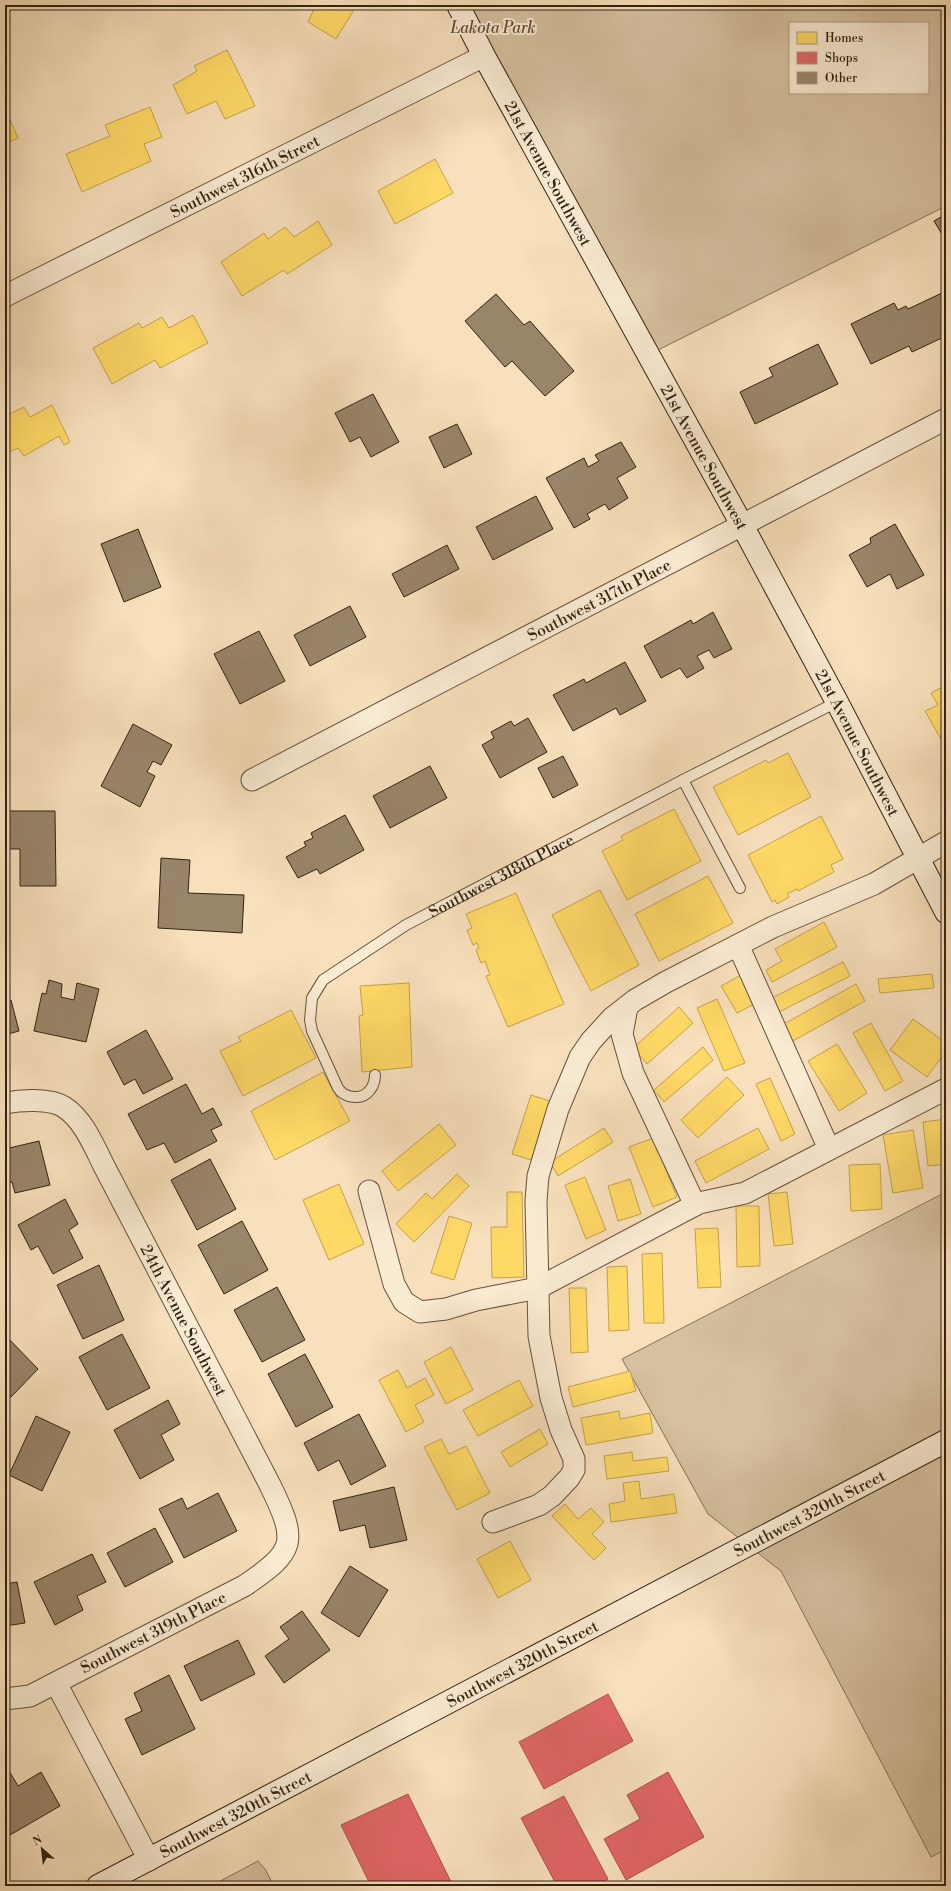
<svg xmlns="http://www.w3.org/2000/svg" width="951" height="1891" font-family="'Libre Bodoni',serif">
	<rect width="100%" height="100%" fill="#f8e0bc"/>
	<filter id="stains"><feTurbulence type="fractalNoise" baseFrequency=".005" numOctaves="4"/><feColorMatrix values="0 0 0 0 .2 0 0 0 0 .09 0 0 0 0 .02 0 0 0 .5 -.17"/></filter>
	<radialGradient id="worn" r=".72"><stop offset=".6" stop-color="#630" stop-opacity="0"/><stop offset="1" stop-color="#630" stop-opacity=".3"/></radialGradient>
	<path fill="#d6c09f" stroke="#847258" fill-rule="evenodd" d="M 458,5 L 946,5 L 946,206 L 648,355 ZM 790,23 L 928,23 L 928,93 L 790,93 Z
		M 946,1192 L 946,1849 L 931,1857 L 781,1571 L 708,1514 L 622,1359 Z
		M 258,1861 L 265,1869 L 274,1886 L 211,1886 Z"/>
	<path fill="#ffd966" stroke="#c2a24d" d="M 316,5 L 357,5 L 336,39 L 308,22 Z
		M 227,50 L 255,106 L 225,119 L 216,101 L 187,114 L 173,85 L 197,71 L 194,66 Z
		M 150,107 L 162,137 L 144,144 L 151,161 L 82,192 L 66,154 L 110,136 L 105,125 Z
		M 5,111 L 6,111 L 18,138 L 5,144 Z
		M 435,159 L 453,193 L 395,224 L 378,191 Z
		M 318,221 L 332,245 L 287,274 L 284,270 L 242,296 L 221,262 L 264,233 L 268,239 L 285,227 L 294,237 Z
		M 193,315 L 208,343 L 160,368 L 155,360 L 112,384 L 93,348 L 139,323 L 142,328 L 162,317 L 169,328 Z
		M 52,405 L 70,442 L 64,445 L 59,436 L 24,456 L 18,448 L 5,454 L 5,416 L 24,407 L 30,417 Z
		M 946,685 L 946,748 L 925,711 L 938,705 L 931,693 Z
		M 788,753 L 811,797 L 738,835 L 713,787 L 766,760 L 768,763 Z
		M 674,809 L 701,861 L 627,900 L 602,851 L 623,840 L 621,836 Z
		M 821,816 L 843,859 L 831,865 L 834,872 L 798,891 L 797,889 L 787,894 L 789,897 L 777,904 L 775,900 L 772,902 L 748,855 Z
		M 708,876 L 733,923 L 659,961 L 635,914 Z
		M 600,890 L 639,965 L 591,991 L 552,915 Z
		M 516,893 L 564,1004 L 508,1027 L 486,976 L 490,975 L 485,961 L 481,963 L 476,950 L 479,948 L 477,943 L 473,945 L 467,930 L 472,928 L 466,914 Z
		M 824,922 L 837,947 L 772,982 L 766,970 L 782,961 L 775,949 Z
		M 843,962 L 850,976 L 777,1013 L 770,999 Z
		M 932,974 L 934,988 L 880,993 L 878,979 Z
		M 741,975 L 756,1003 L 737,1013 L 721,986 Z
		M 409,983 L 412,1067 L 362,1072 L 359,1016 L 363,1015 L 360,986 Z
		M 856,984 L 865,1001 L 791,1042 L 782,1025 Z
		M 717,999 L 745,1063 L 724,1071 L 697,1008 Z
		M 679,1007 L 693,1023 L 647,1064 L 633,1048 Z
		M 291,1010 L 316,1058 L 243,1096 L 220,1051 L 241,1041 L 238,1037 Z
		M 913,1019 L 946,1043 L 946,1051 L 927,1077 L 890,1050 Z
		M 871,1023 L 903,1081 L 885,1091 L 853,1033 Z
		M 837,1044 L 867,1093 L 839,1111 L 808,1061 Z
		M 703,1047 L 713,1060 L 664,1102 L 654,1090 Z
		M 323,1072 L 350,1121 L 275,1160 L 251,1111 Z
		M 727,1077 L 744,1095 L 698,1138 L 681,1120 Z
		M 770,1078 L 795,1134 L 781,1141 L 756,1084 Z
		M 531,1095 L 550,1101 L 531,1160 L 512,1154 Z
		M 946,1119 L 946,1164 L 928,1166 L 923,1122 Z
		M 439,1124 L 456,1145 L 398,1191 L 382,1171 Z
		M 604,1128 L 613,1142 L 558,1176 L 550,1162 Z
		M 758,1128 L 769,1149 L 706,1183 L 695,1161 Z
		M 913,1130 L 923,1188 L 893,1193 L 883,1135 Z
		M 653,1138 L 677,1197 L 653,1207 L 629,1147 Z
		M 880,1164 L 882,1209 L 851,1211 L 849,1165 Z
		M 457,1174 L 469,1186 L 414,1242 L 396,1224 L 426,1193 L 432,1199 Z
		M 585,1177 L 606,1230 L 586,1239 L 565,1185 Z
		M 630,1179 L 641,1214 L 618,1221 L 608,1186 Z
		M 339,1184 L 364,1244 L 329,1260 L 303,1200 Z
		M 507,1192 L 522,1192 L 524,1277 L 492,1278 L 491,1227 L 507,1227 Z
		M 787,1192 L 793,1244 L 774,1246 L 768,1194 Z
		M 736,1206 L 759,1206 L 760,1266 L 737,1267 Z
		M 449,1216 L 472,1223 L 454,1280 L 431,1273 Z
		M 718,1228 L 721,1287 L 698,1288 L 695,1229 Z
		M 662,1253 L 664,1323 L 644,1323 L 642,1254 Z
		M 627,1266 L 629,1330 L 609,1331 L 607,1267 Z
		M 569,1288 L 586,1288 L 588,1352 L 571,1353 Z
		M 451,1347 L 473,1390 L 446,1404 L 424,1362 Z
		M 398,1370 L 407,1388 L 425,1378 L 434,1395 L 415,1405 L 424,1422 L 406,1432 L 379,1380 Z
		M 630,1371 L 636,1391 L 573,1407 L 568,1387 Z
		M 519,1380 L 533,1406 L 478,1436 L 463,1410 Z
		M 619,1411 L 620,1419 L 650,1413 L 653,1433 L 586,1445 L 581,1418 Z
		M 540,1429 L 548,1444 L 510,1467 L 501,1452 Z
		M 441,1439 L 449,1454 L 466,1446 L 490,1493 L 457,1510 L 424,1447 Z
		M 632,1452 L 633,1461 L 667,1457 L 669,1471 L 607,1479 L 604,1456 Z
		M 639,1481 L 641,1499 L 674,1494 L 677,1513 L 611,1522 L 609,1504 L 625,1501 L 623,1483 Z
		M 565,1504 L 578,1519 L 591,1508 L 604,1522 L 592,1534 L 606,1548 L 594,1560 L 552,1516 Z
		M 510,1541 L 531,1580 L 498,1598 L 477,1559 Z"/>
	<path fill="#e06666" stroke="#ac524d" d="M 608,1694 L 633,1741 L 544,1789 L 519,1742 Z
		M 668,1772 L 704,1837 L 626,1880 L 604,1839 L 640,1819 L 627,1795 Z
		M 408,1794 L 451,1882 L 443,1886 L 371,1886 L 341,1825 Z
		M 564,1796 L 608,1879 L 595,1886 L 557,1886 L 521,1818 Z"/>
	<path fill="#99856a" stroke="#322312" d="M 946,214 L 946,241 L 934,221 Z
		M 944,292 L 946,295 L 946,336 L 912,352 L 909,346 L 871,364 L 851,324 L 894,303 L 898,310 L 906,306 L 908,309 Z
		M 496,294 L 524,325 L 530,321 L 574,371 L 545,396 L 512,361 L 505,367 L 465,321 Z
		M 818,344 L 838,384 L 755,424 L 740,392 L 773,376 L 769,368 Z
		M 373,394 L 399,442 L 371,457 L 360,437 L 350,442 L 335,413 Z
		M 457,424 L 472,454 L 444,468 L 429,437 Z
		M 621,442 L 636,467 L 617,478 L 628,498 L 609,510 L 605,504 L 587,514 L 590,519 L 574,528 L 546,478 L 584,458 L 588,467 L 599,461 L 595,455 Z
		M 536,496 L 553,529 L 493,560 L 476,527 Z
		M 895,524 L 924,575 L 897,589 L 890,574 L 867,587 L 849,555 L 871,543 L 870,538 Z
		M 138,529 L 161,587 L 124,602 L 101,544 Z
		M 447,545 L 459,569 L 404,597 L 392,574 Z
		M 350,606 L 366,637 L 310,666 L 294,635 Z
		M 713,612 L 732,649 L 714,658 L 709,650 L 697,656 L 704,668 L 687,678 L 680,668 L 661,678 L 644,646 L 691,620 L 693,624 Z
		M 259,631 L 285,681 L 240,704 L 214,654 Z
		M 625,662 L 646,701 L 620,715 L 616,708 L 573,731 L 553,695 L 584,679 L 586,683 Z
		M 528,718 L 547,752 L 500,778 L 482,745 L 494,738 L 491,732 L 511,721 L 514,726 Z
		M 133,724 L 172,745 L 161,765 L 153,761 L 147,772 L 155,776 L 140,807 L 101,786 Z
		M 563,756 L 578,785 L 553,798 L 538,768 Z
		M 430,766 L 447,798 L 390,828 L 373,796 Z
		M 5,811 L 55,811 L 56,886 L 20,886 L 20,849 L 5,849 Z
		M 345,815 L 364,850 L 320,874 L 317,869 L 298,878 L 286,857 L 306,846 L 304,842 L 313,838 L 311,833 Z
		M 161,858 L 190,860 L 188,893 L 244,895 L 242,933 L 158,928 Z
		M 49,980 L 62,984 L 61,997 L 74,1000 L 77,983 L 99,989 L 86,1042 L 34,1031 L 42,993 L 46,994 Z
		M 11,1000 L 19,1031 L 5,1035 L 5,1001 Z
		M 146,1030 L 173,1079 L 143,1094 L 135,1079 L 124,1085 L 107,1052 Z
		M 186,1084 L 202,1114 L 213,1108 L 222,1125 L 211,1130 L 217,1141 L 175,1163 L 164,1143 L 147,1150 L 128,1114 Z
		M 39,1141 L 50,1185 L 15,1193 L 12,1182 L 5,1183 L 5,1149 Z
		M 210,1159 L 236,1209 L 197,1230 L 171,1180 Z
		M 65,1199 L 78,1224 L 69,1230 L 83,1258 L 53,1274 L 38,1246 L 31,1250 L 18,1225 Z
		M 242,1221 L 268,1270 L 224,1294 L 198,1245 Z
		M 99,1265 L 124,1320 L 83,1339 L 57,1285 Z
		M 277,1287 L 305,1340 L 262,1362 L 234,1310 Z
		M 122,1334 L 150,1388 L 107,1410 L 79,1357 Z
		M 5,1335 L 38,1369 L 11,1397 L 5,1391 Z
		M 305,1354 L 333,1407 L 296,1427 L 268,1374 Z
		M 168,1400 L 180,1424 L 161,1435 L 174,1460 L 140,1479 L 114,1430 Z
		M 359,1414 L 386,1466 L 351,1485 L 339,1460 L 318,1471 L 304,1443 Z
		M 36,1416 L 70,1432 L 42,1491 L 9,1475 Z
		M 394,1487 L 407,1540 L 370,1548 L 365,1525 L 340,1531 L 333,1501 Z
		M 218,1493 L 237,1531 L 184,1558 L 159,1509 L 182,1498 L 187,1509 Z
		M 155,1528 L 173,1562 L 125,1587 L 107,1553 Z
		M 92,1554 L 106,1582 L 77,1596 L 83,1610 L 55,1625 L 34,1582 Z
		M 350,1566 L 388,1590 L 359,1637 L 321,1613 Z
		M 17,1582 L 25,1623 L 5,1626 L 5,1584 Z
		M 302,1611 L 330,1650 L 284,1683 L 265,1656 L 289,1639 L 280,1627 Z
		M 238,1640 L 255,1674 L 201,1701 L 184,1666 Z
		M 169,1675 L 195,1729 L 142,1755 L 125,1719 L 142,1711 L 134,1693 Z
		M 5,1764 L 18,1786 L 41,1772 L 60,1806 L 10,1835 L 5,1827 Z"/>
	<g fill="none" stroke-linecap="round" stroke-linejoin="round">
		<g stroke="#64523c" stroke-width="12">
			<g id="service">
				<path d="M 683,780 L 740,888"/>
				<path id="s1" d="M 375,1075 C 375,1080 374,1085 370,1090 C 362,1101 344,1098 338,1088 L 312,1031 L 310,1020 L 312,998 L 323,980 L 406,925 L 683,780 L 837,702"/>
			</g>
		</g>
		<g stroke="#64523c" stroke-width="23">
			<g id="minor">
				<path id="s2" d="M 5,296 L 484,56"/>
				<path id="s3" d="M 252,780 L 946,419"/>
				<path d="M 738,945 L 829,1149"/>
				<path d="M 627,1007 L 622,1034 L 633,1073 L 695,1205"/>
				<path id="s4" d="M 5,1103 C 20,1100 50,1098 64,1107 C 83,1119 94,1146 104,1166 L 270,1485 C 298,1542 296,1551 244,1586 L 30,1696 L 5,1699"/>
				<path d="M 369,1191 L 394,1284 L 404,1302 L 420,1312 L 446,1309 L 476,1300 L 538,1288 L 699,1203 L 745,1193 L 946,1089"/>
				<path d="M 493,1522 L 539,1505 L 552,1496 L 569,1478 L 574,1470 L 574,1459 L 561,1430 L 551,1398 L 539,1336 L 536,1201 L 538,1176 L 558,1109 L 580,1057 L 591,1041 L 612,1018 L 635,1000 L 666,982 L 773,927 L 874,884 L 946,842"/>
				<path d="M 56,1683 L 149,1860"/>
			</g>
		</g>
		<g stroke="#322312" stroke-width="24">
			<g id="secondary">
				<path id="s5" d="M 458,5 L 484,56 L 742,525 L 837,702 L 946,912"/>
				<path id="s6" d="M 98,1886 L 946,1441"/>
			</g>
		</g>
		<use href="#service" stroke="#faebd3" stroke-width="10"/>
		<use href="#minor" stroke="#faebd3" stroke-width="21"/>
		<use href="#secondary" stroke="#faebd3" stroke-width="22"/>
	</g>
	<g text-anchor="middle" stroke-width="4" stroke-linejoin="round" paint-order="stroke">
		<g font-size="16" font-style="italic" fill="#5b4a35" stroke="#faebd3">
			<text x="493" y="33">Lakota Park</text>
		</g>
		<g font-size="16" fill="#322312" stroke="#faebd3">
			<text dy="6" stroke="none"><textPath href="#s5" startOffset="191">21st Avenue Southwest</textPath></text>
			<text dy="6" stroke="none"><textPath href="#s2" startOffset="268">Southwest 316th Street</textPath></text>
			<text dy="6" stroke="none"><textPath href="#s5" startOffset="515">21st Avenue Southwest</textPath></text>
			<text dy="6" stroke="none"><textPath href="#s3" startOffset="391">Southwest 317th Place</textPath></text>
			<text dy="6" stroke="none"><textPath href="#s5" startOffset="839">21st Avenue Southwest</textPath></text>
			<text dy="6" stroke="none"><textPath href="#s1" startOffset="377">Southwest 318th Place</textPath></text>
			<text dy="6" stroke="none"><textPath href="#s4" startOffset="306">24th Avenue Southwest</textPath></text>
			<text dy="6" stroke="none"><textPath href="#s6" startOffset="803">Southwest 320th Street</textPath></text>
			<text transform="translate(153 1632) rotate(-27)" y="6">Southwest 319th Place</text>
			<text dy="6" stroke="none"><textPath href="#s6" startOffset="479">Southwest 320th Street</textPath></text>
			<text dy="6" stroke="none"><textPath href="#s6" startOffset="155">Southwest 320th Street</textPath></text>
		</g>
	</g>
	<rect width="951" height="1891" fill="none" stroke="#f8e0bc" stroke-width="20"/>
	<rect x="6" y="6" width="939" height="1879" fill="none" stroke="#322312" stroke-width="2"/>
	<rect x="10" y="10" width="931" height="1871" fill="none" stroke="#322312"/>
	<rect x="789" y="22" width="140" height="72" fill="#faebd3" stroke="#aa9b86"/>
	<rect x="797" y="32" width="20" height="12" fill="#ffd966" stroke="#aa9b86"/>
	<text x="825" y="42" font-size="12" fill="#322312">Homes</text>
	<rect x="797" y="52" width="20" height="12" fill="#e06666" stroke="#aa9b86"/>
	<text x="825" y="62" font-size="12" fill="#322312">Shops</text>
	<rect x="797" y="72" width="20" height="12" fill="#99856a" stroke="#aa9b86"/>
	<text x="825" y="82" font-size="12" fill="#322312">Other</text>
	<g transform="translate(42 1849) rotate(332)" stroke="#faebd3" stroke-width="3" paint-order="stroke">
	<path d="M0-3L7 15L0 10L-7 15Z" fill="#322312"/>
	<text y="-6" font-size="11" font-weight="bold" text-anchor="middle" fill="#322312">N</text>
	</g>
	<rect width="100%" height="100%" filter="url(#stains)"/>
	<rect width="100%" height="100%" fill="url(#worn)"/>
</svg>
